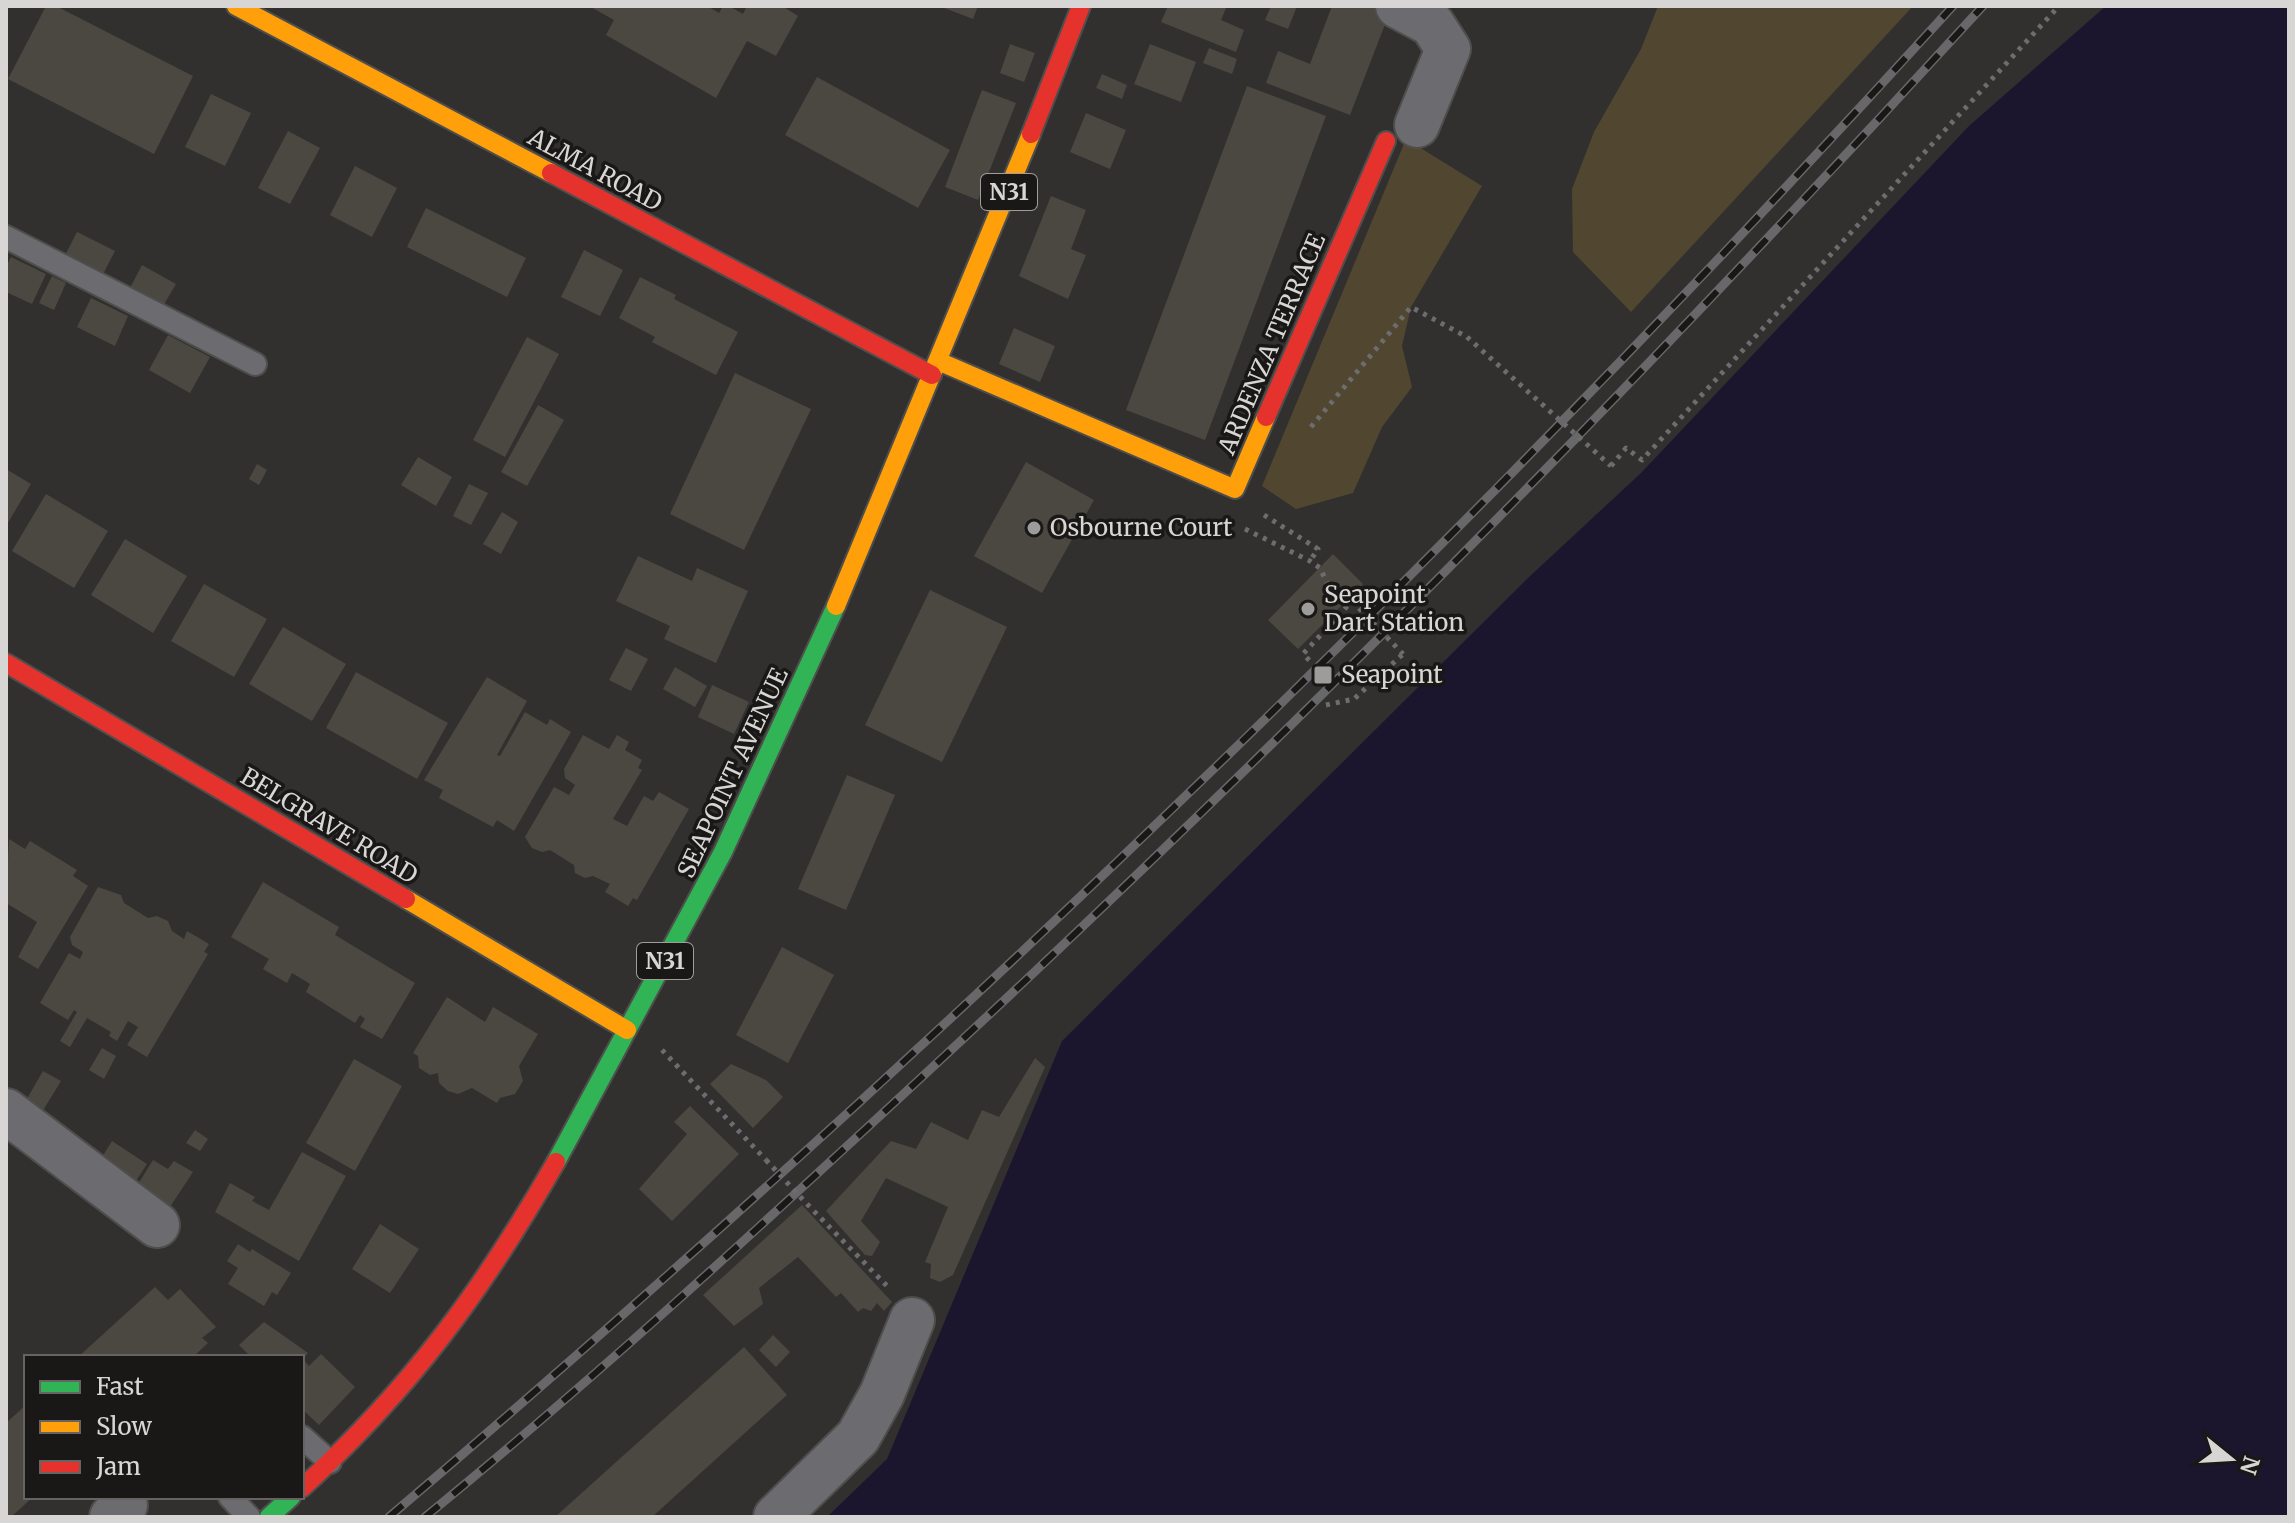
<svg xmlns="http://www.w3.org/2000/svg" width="2295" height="1523" font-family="Merriweather,serif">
	<rect width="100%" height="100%" fill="#31302e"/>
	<path fill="#514730" d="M 1658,6 L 1913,6 L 1631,312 L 1573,252 L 1572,189 L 1594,132 L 1641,49 Z
		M 1406,139 L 1482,186 L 1411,307 L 1402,346 L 1412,387 L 1382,427 L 1353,493 L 1296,509 L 1262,486 Z"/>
	<path fill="#1b162e" d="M 2106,6 L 2289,6 L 2289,1517 L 827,1517 L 887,1459 L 1062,1041 L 1528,578 L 1641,473 L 1969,126 Z"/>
	<path fill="#4b4841" d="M 46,6 L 56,6 L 193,76 L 154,154 L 8,79 Z
		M 589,6 L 707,6 L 719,13 L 723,6 L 729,6 L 743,14 L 747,6 L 782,6 L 798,16 L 776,56 L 747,41 L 716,98 L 606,35 L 614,20 Z
		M 939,6 L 978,6 L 973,19 Z
		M 1168,6 L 1227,6 L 1221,20 L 1244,30 L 1236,52 L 1161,22 Z
		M 1271,6 L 1297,6 L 1288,29 L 1265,20 Z
		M 1332,6 L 1369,6 L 1389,14 L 1350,115 L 1266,83 L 1278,51 L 1310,64 Z
		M 1010,44 L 1035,53 L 1024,82 L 1000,73 Z
		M 1150,44 L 1196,62 L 1181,102 L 1134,84 Z
		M 1209,48 L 1237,59 L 1232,74 L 1203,63 Z
		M 1102,74 L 1127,85 L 1122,99 L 1096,88 Z
		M 817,77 L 950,150 L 918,208 L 785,135 Z
		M 1247,86 L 1326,116 L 1205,440 L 1126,410 Z
		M 982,90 L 1016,103 L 978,200 L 945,187 Z
		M 211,94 L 251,113 L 225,166 L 185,147 Z
		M 1086,113 L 1126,130 L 1110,169 L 1070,152 Z
		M 288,131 L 320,148 L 290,204 L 258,188 Z
		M 355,166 L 397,188 L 372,237 L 330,215 Z
		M 1051,196 L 1086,210 L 1071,249 L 1086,255 L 1068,299 L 1019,276 Z
		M 426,208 L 526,258 L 507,297 L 407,247 Z
		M 77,232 L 115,251 L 99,282 L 61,263 Z
		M 584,250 L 623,270 L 600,316 L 561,297 Z
		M 11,257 L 46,274 L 32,304 L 6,292 L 6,267 Z
		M 142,265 L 176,284 L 163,306 L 130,288 Z
		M 52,276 L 66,283 L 54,310 L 39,303 Z
		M 640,277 L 676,295 L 674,299 L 738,332 L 716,375 L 652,342 L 655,337 L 619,318 Z
		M 91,298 L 128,316 L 115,346 L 77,327 Z
		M 1014,328 L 1055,346 L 1040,382 L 999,364 Z
		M 168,335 L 210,357 L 190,393 L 149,370 Z
		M 527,337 L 559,354 L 505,457 L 473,440 Z
		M 735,373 L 811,409 L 744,550 L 670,514 Z
		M 538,405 L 564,420 L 527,486 L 501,472 Z
		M 418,457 L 452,477 L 436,506 L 401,485 Z
		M 1026,462 L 1094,500 L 1042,593 L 974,556 Z
		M 257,464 L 267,470 L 259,485 L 249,479 Z
		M 6,469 L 31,484 L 6,526 Z
		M 469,484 L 488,493 L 471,525 L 453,516 Z
		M 46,494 L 108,531 L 74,588 L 12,551 Z
		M 502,512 L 518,522 L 501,554 L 483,544 Z
		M 125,539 L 187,576 L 153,633 L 91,595 Z
		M 1333,554 L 1363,584 L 1298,649 L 1268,620 Z
		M 638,556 L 692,581 L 697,568 L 748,591 L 716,663 L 664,639 L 670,626 L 616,601 Z
		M 204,584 L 267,619 L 234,677 L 171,641 Z
		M 930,590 L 1007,627 L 942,762 L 865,725 Z
		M 283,627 L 346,664 L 312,721 L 249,684 Z
		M 626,648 L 648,659 L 631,691 L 609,680 Z
		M 675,667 L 707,686 L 695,707 L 663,689 Z
		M 356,672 L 448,723 L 417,779 L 326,728 Z
		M 487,677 L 527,701 L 497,755 L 500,756 L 525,712 L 547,725 L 550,719 L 571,732 L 514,831 L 497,820 L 493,827 L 439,798 L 443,790 L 424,780 Z
		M 712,685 L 749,702 L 734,734 L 698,717 Z
		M 583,735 L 609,749 L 617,735 L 629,742 L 625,750 L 642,760 L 638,768 L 642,770 L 613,819 L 627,826 L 644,796 L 653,801 L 659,792 L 689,809 L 637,900 L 633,898 L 628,906 L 605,892 L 610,884 L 593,876 L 585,878 L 575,873 L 574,865 L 550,850 L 542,852 L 532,848 L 525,837 L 554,787 L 569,795 L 575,785 L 565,778 L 564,769 Z
		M 847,775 L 895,795 L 846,910 L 798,889 Z
		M 9,839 L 25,849 L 30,841 L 77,870 L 73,876 L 88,886 L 38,969 L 18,957 L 37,922 L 6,903 Z
		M 263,882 L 339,927 L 335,935 L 415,983 L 382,1039 L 360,1027 L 365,1019 L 360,1015 L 355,1023 L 306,992 L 310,984 L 307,982 L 292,973 L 287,983 L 263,969 L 269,959 L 231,937 Z
		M 98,887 L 121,895 L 124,903 L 148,918 L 157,916 L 168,921 L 172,931 L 184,939 L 187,931 L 209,944 L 204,952 L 208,954 L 147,1057 L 127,1045 L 138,1027 L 128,1021 L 117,1041 L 109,1036 L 111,1032 L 87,1018 L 70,1047 L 60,1041 L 77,1012 L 74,1010 L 68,1020 L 40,1003 L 69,953 L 80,959 L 83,952 L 72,945 L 70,937 Z
		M 782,947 L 834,975 L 788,1063 L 736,1035 Z
		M 447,997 L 485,1022 L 493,1007 L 538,1034 L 519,1066 L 523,1081 L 515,1094 L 500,1098 L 497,1103 L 472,1088 L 458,1094 L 448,1091 L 439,1083 L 438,1073 L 430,1075 L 419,1068 L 418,1056 L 413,1053 Z
		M 102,1048 L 116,1056 L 104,1079 L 89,1070 Z
		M 1035,1058 L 1045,1067 L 953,1275 L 940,1282 L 930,1278 L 931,1264 L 925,1262 L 948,1207 L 886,1178 L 861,1221 L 880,1242 L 872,1256 L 865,1255 L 826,1211 L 891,1141 L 916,1149 L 931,1122 L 968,1140 L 982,1110 L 999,1117 Z
		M 354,1059 L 402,1086 L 355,1171 L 306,1143 Z
		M 731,1064 L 766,1080 L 783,1097 L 753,1128 L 710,1084 Z
		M 43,1071 L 61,1081 L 42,1112 L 25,1102 Z
		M 690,1106 L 739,1154 L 672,1221 L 639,1189 L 687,1134 L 674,1122 Z
		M 195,1130 L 208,1139 L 200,1151 L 186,1143 Z
		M 112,1141 L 147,1164 L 132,1187 L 97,1165 Z
		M 302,1152 L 346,1176 L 299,1261 L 215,1212 L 230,1183 L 255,1197 L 252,1201 L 269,1210 Z
		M 153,1160 L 168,1169 L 174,1161 L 193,1172 L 166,1213 L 133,1192 Z
		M 802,1205 L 892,1302 L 884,1311 L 877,1303 L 871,1311 L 863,1308 L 858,1312 L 841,1293 L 836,1297 L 798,1257 L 759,1288 L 763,1304 L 734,1326 L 703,1295 Z
		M 380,1224 L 419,1249 L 390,1293 L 352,1269 Z
		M 238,1244 L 250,1252 L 252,1249 L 291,1273 L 277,1295 L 272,1292 L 264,1306 L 228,1284 L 238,1268 L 227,1261 Z
		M 155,1287 L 168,1300 L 180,1289 L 216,1327 L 202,1338 L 208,1343 L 193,1357 L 78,1357 Z
		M 264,1322 L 308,1353 L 303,1359 L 309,1366 L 321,1354 L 355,1387 L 319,1425 L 302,1409 L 302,1357 L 251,1357 L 239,1345 Z
		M 773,1335 L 790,1352 L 776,1367 L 759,1350 Z
		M 744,1347 L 787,1395 L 736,1441 L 652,1517 L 555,1517 Z
		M 26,1405 L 26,1497 L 33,1497 L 11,1517 L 6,1517 L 6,1423 Z"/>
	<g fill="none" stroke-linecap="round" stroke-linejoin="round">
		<g stroke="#4e4e4d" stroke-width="26">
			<path id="lane" d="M 6,237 L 255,364
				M 302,1437 L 330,1462
				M 230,1497 L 249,1517"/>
		</g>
		<g stroke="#4e4e4d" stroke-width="48">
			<path id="street" d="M 1398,6 L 1432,24 L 1448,49 L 1417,125
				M 6,1111 L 157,1225
				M 112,1517 L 125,1505
				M 776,1517 L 858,1437 L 882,1394 L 912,1320"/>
		</g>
		<g stroke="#4e4e4d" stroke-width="22">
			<path id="fast" d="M 556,1162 L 723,852 L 836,606
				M 269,1517 L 291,1497"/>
		</g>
		<g stroke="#4e4e4d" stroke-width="22">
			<path id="slow" d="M 236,6 L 551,173
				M 938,361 L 1235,489 L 1266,417
				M 836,606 L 1031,134
				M 406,899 L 627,1030"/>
		</g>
		<g stroke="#4e4e4d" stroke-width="22">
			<path id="jam" d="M 1031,134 L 1081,6
				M 551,173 L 932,375
				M 1266,417 L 1386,141
				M 6,663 L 406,899
				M 302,1488 C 411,1388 483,1290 556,1162"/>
		</g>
		<path stroke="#6d6c6f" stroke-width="5" stroke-dasharray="4 6" stroke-linecap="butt" d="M 1311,427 L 1411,307 L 1467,337
			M 1611,466 L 1626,448 L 1642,460 L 2059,6
			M 1264,515 L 1318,549 L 1310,561
			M 1245,529 L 1310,561 L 1320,568 L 1330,589 L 1352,601 L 1303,654 L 1311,662
			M 1326,705 L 1354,699 L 1403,654
			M 662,1050 L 766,1160
			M 807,1204 L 890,1289"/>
		<use href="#lane" stroke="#6c6b6f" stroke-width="22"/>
		<use href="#street" stroke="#6c6b6f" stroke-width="44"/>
		<use href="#fast" stroke="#30b455" stroke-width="18"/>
		<use href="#slow" stroke="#ff9f0a" stroke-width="18"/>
		<use href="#jam" stroke="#e5322d" stroke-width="18"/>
		<g stroke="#68686a" stroke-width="9">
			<path id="rail" d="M 389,1517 C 942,1047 1465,543 1953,6
				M 425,1517 C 597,1377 761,1226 923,1076 C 1292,735 1644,377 1983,6"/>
		</g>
		<use href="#rail" stroke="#191817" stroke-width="6" stroke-dasharray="18" stroke-linecap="butt"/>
		<path stroke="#6d6c6f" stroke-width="5" stroke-dasharray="4 6" stroke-linecap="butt" d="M 1467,337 L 1611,466
			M 1352,601 L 1403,654
			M 766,1160 L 807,1204"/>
	</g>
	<g fill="#9d9c9a" stroke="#191817" stroke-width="3">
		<circle cx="1034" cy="528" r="8"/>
		<circle cx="1308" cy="609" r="8"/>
		<rect x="1313" y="665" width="20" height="20" rx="4"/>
	</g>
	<g text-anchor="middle" stroke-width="7" stroke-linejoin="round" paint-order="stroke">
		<g fill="#191817" stroke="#9e9d9b" stroke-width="2">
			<rect x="981" y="174" width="56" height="36" rx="6"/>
			<rect x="637" y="943" width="56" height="36" rx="6"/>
		</g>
		<g font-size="22" font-weight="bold" fill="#d7d6d4">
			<text x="1009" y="200">N31</text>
			<text x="665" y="969">N31</text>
		</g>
		<g font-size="24" fill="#d7d6d4" stroke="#191817">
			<text transform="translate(595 170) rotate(28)" y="8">ALMA ROAD</text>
			<text transform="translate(1272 344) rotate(-67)" y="8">ARDENZA TERRACE</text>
			<text transform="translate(733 773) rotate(-65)" y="8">SEAPOINT AVENUE</text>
			<text transform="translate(329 826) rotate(31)" y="8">BELGRAVE ROAD</text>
		</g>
		<g font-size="24" fill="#d7d6d4" stroke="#191817" text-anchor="start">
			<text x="1050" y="536">Osbourne Court</text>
			<text x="1324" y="603">Seapoint<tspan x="1324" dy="28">Dart Station</tspan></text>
			<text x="1341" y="683">Seapoint</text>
		</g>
	</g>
	<rect width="2295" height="1523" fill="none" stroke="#d7d6d4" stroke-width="16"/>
	<rect x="24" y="1355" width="280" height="144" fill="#191817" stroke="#656463" stroke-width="2"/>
	<rect x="40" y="1381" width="40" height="12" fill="#30b455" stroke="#656463" stroke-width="2"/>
	<text x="96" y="1395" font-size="24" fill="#d7d6d4">Fast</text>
	<rect x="40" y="1421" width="40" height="12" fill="#ff9f0a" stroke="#656463" stroke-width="2"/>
	<text x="96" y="1435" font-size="24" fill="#d7d6d4">Slow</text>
	<rect x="40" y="1461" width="40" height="12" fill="#e5322d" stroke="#656463" stroke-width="2"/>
	<text x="96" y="1475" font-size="24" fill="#d7d6d4">Jam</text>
	<g transform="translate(2231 1459) rotate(108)" stroke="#191817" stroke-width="6" paint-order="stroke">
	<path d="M0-6L14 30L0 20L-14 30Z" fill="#d7d6d4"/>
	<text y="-12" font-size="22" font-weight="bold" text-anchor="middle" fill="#d7d6d4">N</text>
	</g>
</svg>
